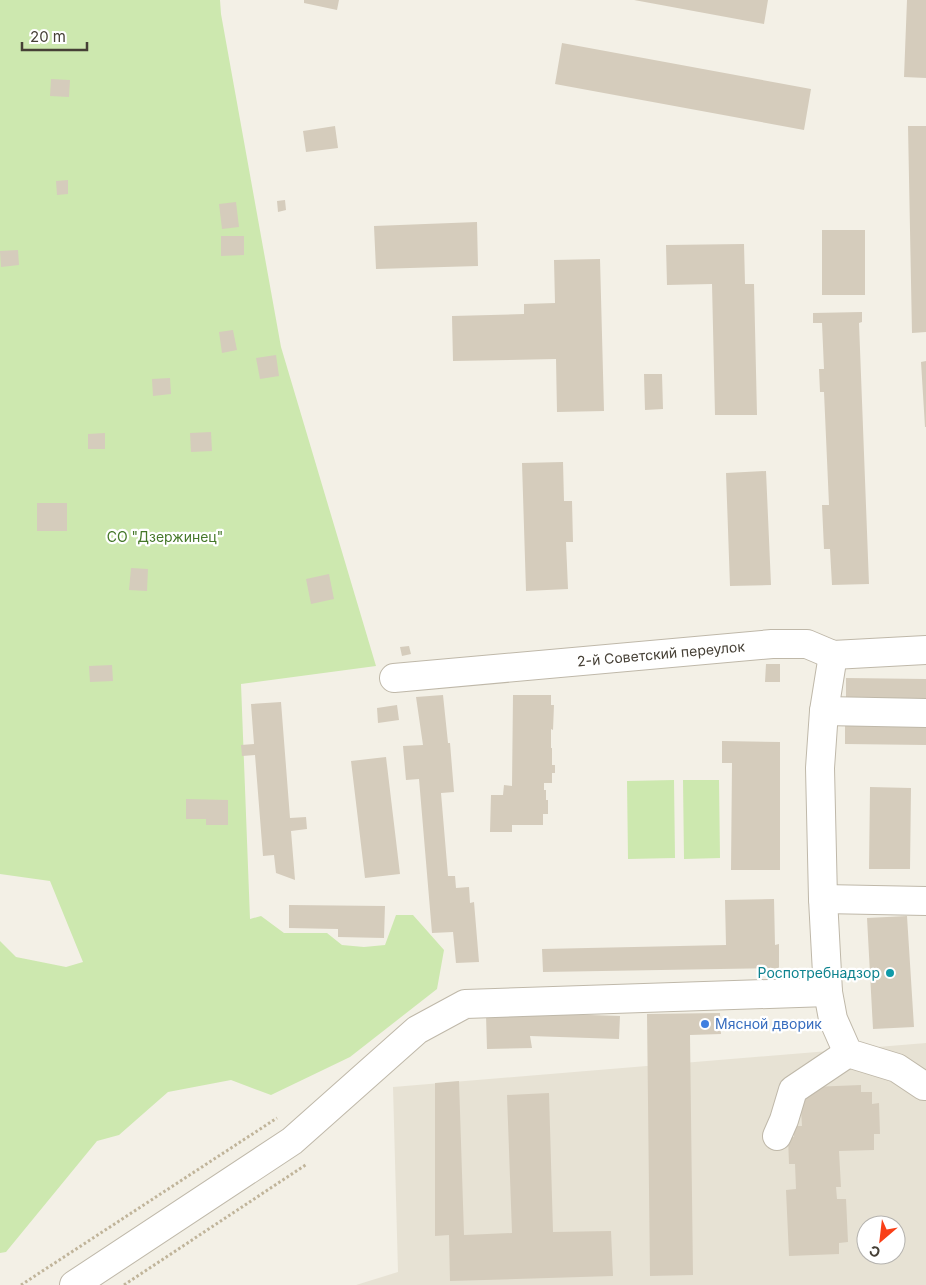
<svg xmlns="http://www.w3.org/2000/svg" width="926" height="1285" font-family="Inter,sans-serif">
	<rect width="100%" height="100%" fill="#f3f0e6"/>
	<path fill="#e7e2d4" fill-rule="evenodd" d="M 926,1043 L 926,1285 L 356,1285 L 398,1272 L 393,1087 ZM 866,1225 L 896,1225 L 896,1255 L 866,1255 Z"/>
	<path fill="#cde8af" d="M 0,0 L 220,0 L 221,14 L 281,347 L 376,666 L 241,684 L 250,919 L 261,916 L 284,933 L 327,933 L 342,945 L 364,947 L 385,945 L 396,915 L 413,915 L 444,950 L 437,989 L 350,1057 L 271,1095 L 231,1080 L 168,1092 L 119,1135 L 97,1141 L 6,1252 L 0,1253 L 0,941 L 16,957 L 66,967 L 83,962 L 50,881 L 0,874 Z
		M 674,780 L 675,858 L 628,859 L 627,781 Z
		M 683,780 L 719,780 L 720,858 L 684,859 Z"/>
	<path fill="#d5ccbc" d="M 304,0 L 339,0 L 337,10 L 304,3 Z
		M 634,0 L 768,0 L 764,24 Z
		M 907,0 L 926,0 L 926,78 L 904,77 Z
		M 562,43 L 811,89 L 804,130 L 555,84 Z
		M 51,79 L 70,80 L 69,97 L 50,96 Z
		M 335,126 L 338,148 L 306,152 L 303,131 Z
		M 908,126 L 926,126 L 926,332 L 912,333 Z
		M 68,180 L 68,194 L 57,195 L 56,181 Z
		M 285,200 L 286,210 L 278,212 L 277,201 Z
		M 236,202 L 239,227 L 222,229 L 219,204 Z
		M 477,222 L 478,266 L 376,269 L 374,226 Z
		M 822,230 L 865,230 L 865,295 L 822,295 Z
		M 221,236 L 244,236 L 244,255 L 221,256 Z
		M 744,244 L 745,284 L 754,284 L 757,415 L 715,415 L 712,284 L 667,285 L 666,245 Z
		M 18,250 L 19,265 L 1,267 L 0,251 Z
		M 600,259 L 604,411 L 557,412 L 556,359 L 453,361 L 452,316 L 524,314 L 524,304 L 555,303 L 554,260 Z
		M 862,312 L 862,322 L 859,323 L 869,584 L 832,585 L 830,549 L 824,549 L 822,505 L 829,505 L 824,392 L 820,392 L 819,369 L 824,369 L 822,323 L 813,323 L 813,313 Z
		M 233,330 L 237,350 L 222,353 L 219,332 Z
		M 276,355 L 279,376 L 260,379 L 256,358 Z
		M 926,361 L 926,427 L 925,427 L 921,362 Z
		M 644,374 L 662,374 L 663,409 L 645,410 Z
		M 170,378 L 171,394 L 153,396 L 152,379 Z
		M 211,432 L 212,451 L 191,452 L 190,433 Z
		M 105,433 L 105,449 L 88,449 L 88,434 Z
		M 563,462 L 564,501 L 572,501 L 573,542 L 566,542 L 568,589 L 526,591 L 522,463 Z
		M 766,471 L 771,585 L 730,586 L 726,473 Z
		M 37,503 L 67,503 L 67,531 L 37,531 Z
		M 131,568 L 148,569 L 147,591 L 129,590 Z
		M 329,574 L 334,599 L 311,604 L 306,579 Z
		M 409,646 L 411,654 L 402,656 L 400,647 Z
		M 766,664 L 780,664 L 780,682 L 765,682 Z
		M 112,665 L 113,681 L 90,682 L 89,666 Z
		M 846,678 L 926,679 L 926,700 L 846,699 Z
		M 443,695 L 448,743 L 450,743 L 454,792 L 441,793 L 448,876 L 455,876 L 456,888 L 469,887 L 470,903 L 474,902 L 479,962 L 456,963 L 453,932 L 432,933 L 419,779 L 406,780 L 403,746 L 423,745 L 416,697 Z
		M 513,695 L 551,695 L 551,705 L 554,705 L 553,730 L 551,729 L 551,748 L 552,748 L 552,765 L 555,765 L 555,773 L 552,773 L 552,783 L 544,783 L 544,790 L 546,790 L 546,800 L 548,800 L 548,814 L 543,814 L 543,825 L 512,825 L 512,832 L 490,832 L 491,795 L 503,795 L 504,785 L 512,786 Z
		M 281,702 L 290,818 L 306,817 L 307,829 L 291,831 L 295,880 L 276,873 L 274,855 L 263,856 L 255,755 L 242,756 L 241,745 L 254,744 L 251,704 Z
		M 397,705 L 399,720 L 378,723 L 377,708 Z
		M 845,723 L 926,724 L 926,745 L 845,744 Z
		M 722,741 L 780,742 L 780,870 L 731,870 L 732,763 L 722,763 Z
		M 386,757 L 400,874 L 365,878 L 351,761 Z
		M 870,787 L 911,788 L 910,869 L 869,869 Z
		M 186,799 L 228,800 L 228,825 L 206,825 L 206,819 L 186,819 Z
		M 774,899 L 775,945 L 779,944 L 779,968 L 543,972 L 542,949 L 726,945 L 725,900 Z
		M 289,905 L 385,906 L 384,938 L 338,937 L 338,929 L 289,928 Z
		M 907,916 L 914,1027 L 873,1029 L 867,918 Z
		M 720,1013 L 721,1034 L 690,1035 L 693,1275 L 650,1276 L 647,1014 Z
		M 561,1014 L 620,1016 L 619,1039 L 530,1036 L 532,1048 L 487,1049 L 486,1015 Z
		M 459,1081 L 464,1235 L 512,1233 L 507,1095 L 549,1093 L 553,1232 L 611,1231 L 613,1276 L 450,1281 L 449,1235 L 435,1236 L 435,1083 Z
		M 861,1085 L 861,1092 L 872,1092 L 872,1104 L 879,1103 L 880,1134 L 874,1134 L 874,1150 L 839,1151 L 841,1187 L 836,1187 L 837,1199 L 846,1199 L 848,1242 L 839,1243 L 839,1254 L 789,1256 L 786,1190 L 796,1189 L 795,1164 L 789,1164 L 788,1137 L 794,1137 L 794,1126 L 802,1126 L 800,1095 L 812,1095 L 811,1087 Z"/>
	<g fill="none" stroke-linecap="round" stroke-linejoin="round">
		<g stroke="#bfb8a9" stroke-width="30">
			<g id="minor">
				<path d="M 833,655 L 824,711 L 820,768 L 823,899 L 828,992 L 833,1019 L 848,1053 L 897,1068 L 924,1086 L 926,1086"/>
				<path id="s1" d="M 394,678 L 772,644 L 807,644 L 833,655 L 926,650"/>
				<path d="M 824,711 L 926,713"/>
				<path d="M 823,899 L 926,901"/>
				<path d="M 777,1136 L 784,1120 L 793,1090 L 848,1053"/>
				<path d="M 74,1285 L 292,1141 L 417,1030 L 465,1004 L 828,992"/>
			</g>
		</g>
		<path stroke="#c0b49a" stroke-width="3" stroke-dasharray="2.5 2.5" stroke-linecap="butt" d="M 21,1285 L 277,1118
			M 124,1285 L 307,1164"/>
		<use href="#minor" stroke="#fff" stroke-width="28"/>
	</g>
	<circle fill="#0f9aa8" stroke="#fff" stroke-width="2" cx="890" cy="973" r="5"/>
	<circle fill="#3f7fe0" stroke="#fff" stroke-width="2" cx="705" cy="1024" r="5"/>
	<g text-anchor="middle" stroke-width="4.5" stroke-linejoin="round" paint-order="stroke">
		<g font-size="14" fill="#457829" stroke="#fff">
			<text x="165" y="542">СО "Дзержинец"</text>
		</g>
		<g font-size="14" fill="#464036" stroke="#fff">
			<text dy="5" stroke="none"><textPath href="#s1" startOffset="268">2-й Советский переулок</textPath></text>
		</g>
		<g font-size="14" fill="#0d838f" stroke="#fff" text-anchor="end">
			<text x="880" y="978">Роспотребнадзор</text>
		</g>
		<g font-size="14" fill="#366cbe" stroke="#fff" text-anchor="start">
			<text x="715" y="1029">Мясной дворик</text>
		</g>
	</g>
	<g transform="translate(881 1240) rotate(208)"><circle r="24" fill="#ffffff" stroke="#b5b3af"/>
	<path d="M0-4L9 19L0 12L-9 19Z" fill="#f93f17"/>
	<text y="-8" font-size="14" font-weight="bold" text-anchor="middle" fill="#464036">С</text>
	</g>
	<path d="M22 42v8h65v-8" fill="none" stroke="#464036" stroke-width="2.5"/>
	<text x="30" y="42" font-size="15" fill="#464036" stroke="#ffffff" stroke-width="4" paint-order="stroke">20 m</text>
</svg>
